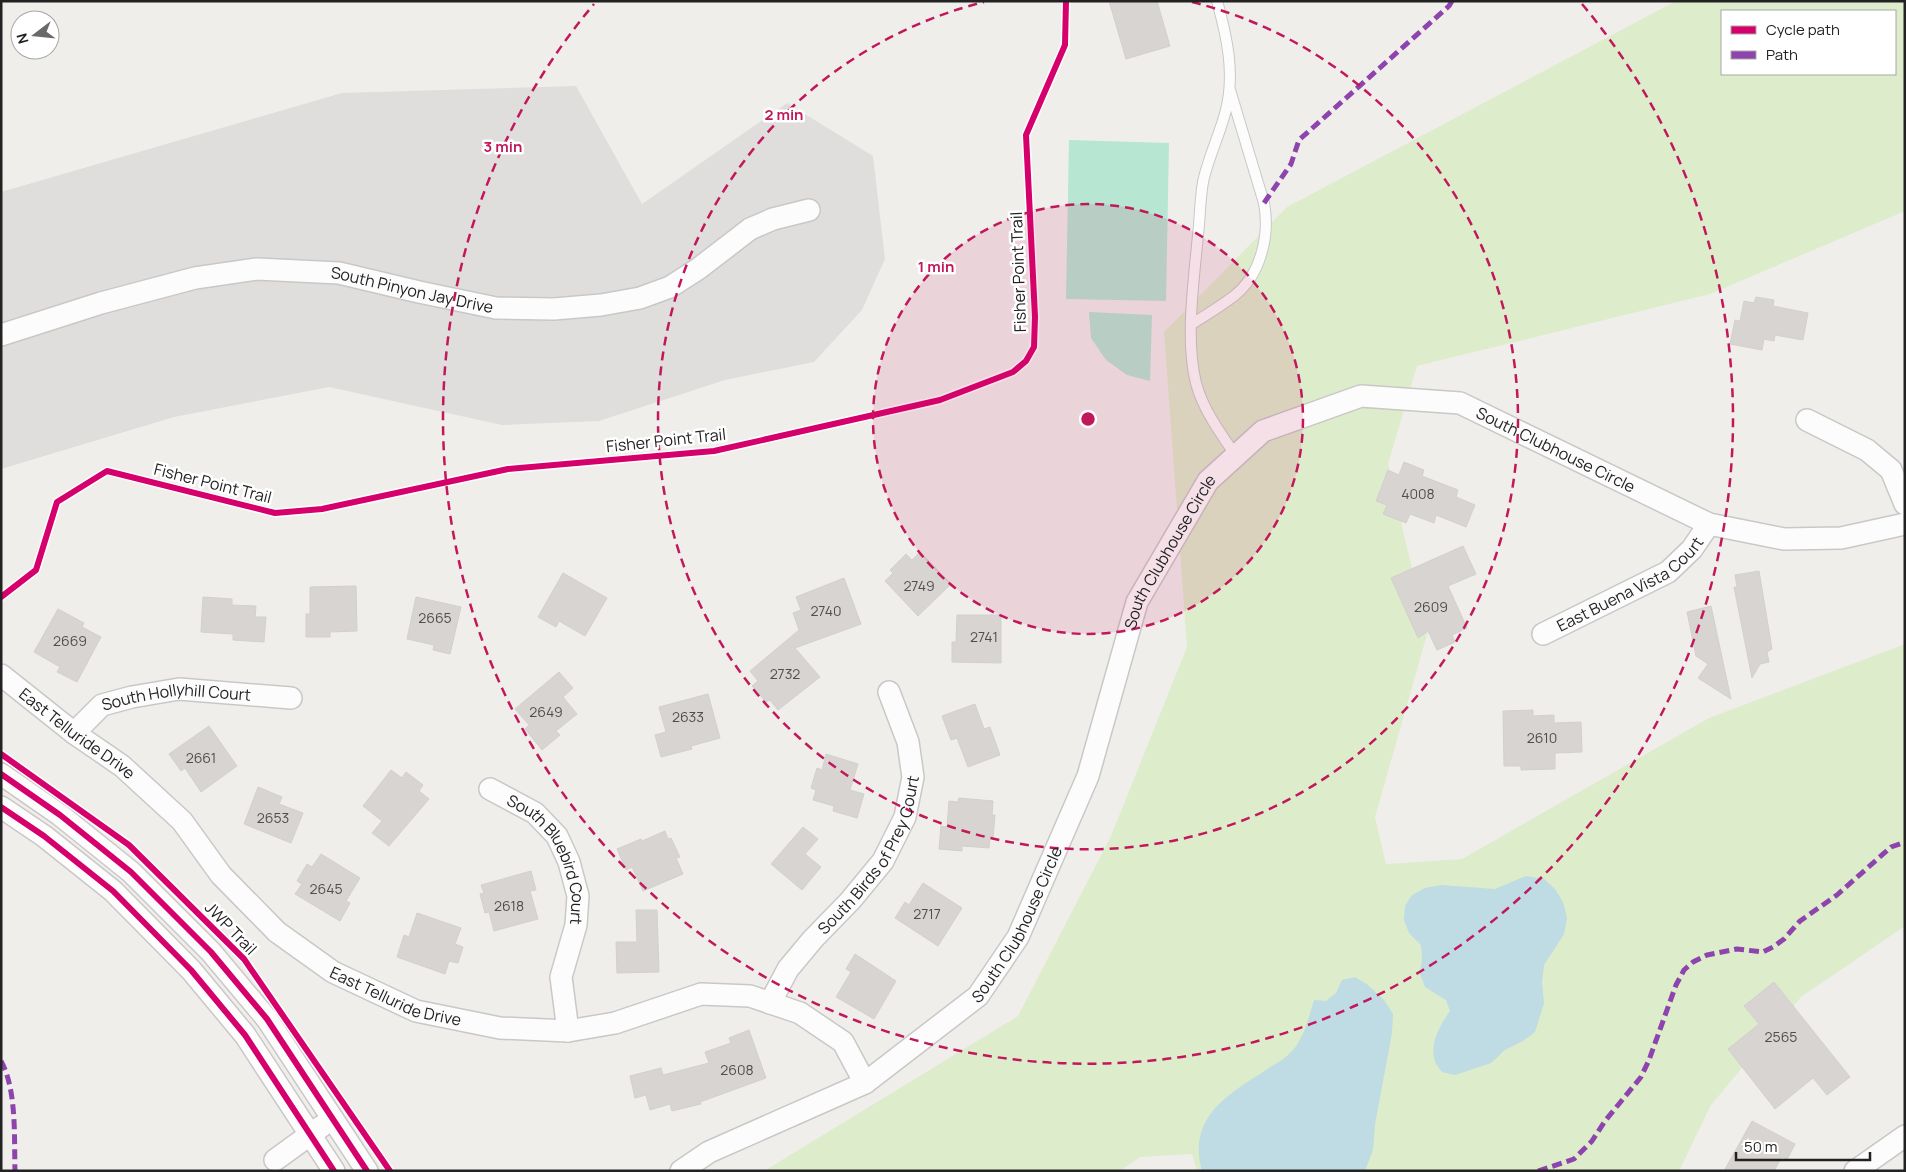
<svg xmlns="http://www.w3.org/2000/svg" width="1906" height="1172" font-family="Manrope,sans-serif">
	<rect width="100%" height="100%" fill="#f0eeeb"/>
	<path fill="#dfdedc" d="M 576,86 L 642,204 L 787,103 L 873,156 L 885,259 L 862,310 L 814,362 L 725,380 L 599,421 L 502,425 L 329,387 L 174,417 L 1,469 L 1,192 L 342,93 Z"/>
	<path fill="#ddeccb" fill-rule="evenodd" d="M 1676,1 L 1905,1 L 1905,211 L 1710,294 L 1417,366 L 1388,464 L 1406,544 L 1428,631 L 1375,817 L 1386,864 L 1462,859 L 1709,718 L 1905,644 L 1905,926 L 1801,997 L 1711,1105 L 1679,1171 L 1197,1171 L 1192,1154 L 1140,1157 L 1120,1171 L 764,1171 L 1018,1016 L 1111,836 L 1187,647 L 1164,332 L 1287,207 ZM 1722,11 L 1895,11 L 1895,74 L 1722,74 Z"/>
	<path fill="#b7e6d2" d="M 1069,140 L 1169,143 L 1166,301 L 1066,299 Z
		M 1089,312 L 1152,315 L 1150,381 L 1127,375 L 1106,360 L 1091,338 Z"/>
	<path fill="#bfdbe3" d="M 1526,876 L 1544,879 L 1555,889 L 1563,902 L 1567,918 L 1564,934 L 1544,965 L 1542,982 L 1544,1003 L 1535,1032 L 1523,1041 L 1505,1050 L 1491,1063 L 1455,1075 L 1442,1072 C 1439,1068 1434,1062 1434,1057 C 1431,1040 1441,1024 1450,1011 L 1446,1000 L 1425,987 L 1420,974 L 1422,958 L 1421,945 L 1409,933 L 1404,920 L 1405,906 L 1412,895 L 1425,888 L 1441,885 L 1495,889 Z
		M 1355,977 L 1368,985 L 1384,1000 L 1393,1014 L 1392,1033 L 1375,1124 L 1373,1150 L 1365,1171 L 1202,1171 C 1187,1118 1227,1095 1266,1070 C 1273,1065 1282,1061 1288,1055 C 1304,1041 1308,1019 1314,1000 L 1326,1001 L 1336,993 L 1342,980 Z"/>
	<path fill="#d7d4d2" stroke="#d3d0cc" d="M 1109,1 L 1157,1 L 1170,46 L 1126,59 Z
		M 1756,297 L 1774,300 L 1773,306 L 1808,313 L 1803,340 L 1775,335 L 1774,341 L 1764,339 L 1762,350 L 1730,344 L 1735,320 L 1740,321 L 1744,301 L 1754,303 Z
		M 1404,462 L 1424,470 L 1422,476 L 1458,490 L 1456,497 L 1475,505 L 1466,527 L 1436,515 L 1434,523 L 1410,514 L 1406,523 L 1383,514 L 1387,505 L 1376,501 L 1388,470 L 1399,475 Z
		M 1463,546 L 1476,574 L 1448,586 L 1467,628 L 1452,635 L 1455,642 L 1437,650 L 1428,631 L 1418,638 L 1391,578 Z
		M 920,552 L 951,584 L 918,616 L 885,581 L 893,573 L 890,570 L 906,554 L 912,560 Z
		M 1759,571 L 1772,649 L 1767,652 L 1769,662 L 1760,664 L 1752,678 L 1734,587 L 1737,587 L 1735,575 Z
		M 563,573 L 607,598 L 585,636 L 559,621 L 556,627 L 538,617 Z
		M 844,578 L 861,624 L 795,648 L 820,677 L 778,710 L 770,700 L 766,702 L 752,686 L 758,681 L 750,671 L 799,630 L 793,613 L 801,610 L 796,597 Z
		M 356,586 L 357,631 L 330,632 L 330,637 L 306,637 L 306,614 L 310,614 L 310,587 Z
		M 203,597 L 232,599 L 232,605 L 256,606 L 255,617 L 266,617 L 264,642 L 233,640 L 233,634 L 201,632 Z
		M 416,597 L 461,607 L 450,654 L 433,650 L 434,645 L 407,639 Z
		M 1711,606 L 1726,676 L 1731,699 L 1698,678 L 1708,664 L 1696,656 L 1687,612 Z
		M 58,609 L 84,623 L 82,627 L 101,637 L 77,682 L 57,672 L 60,667 L 34,652 Z
		M 957,615 L 1001,615 L 1001,663 L 952,662 L 952,642 L 956,642 Z
		M 559,672 L 573,688 L 563,697 L 577,714 L 556,731 L 560,735 L 542,750 L 525,729 L 529,725 L 515,709 Z
		M 708,694 L 720,738 L 691,746 L 692,749 L 661,757 L 655,735 L 666,732 L 659,707 Z
		M 975,704 L 984,729 L 990,727 L 1000,755 L 968,767 L 957,738 L 951,740 L 942,716 Z
		M 1533,710 L 1533,716 L 1554,715 L 1554,723 L 1581,722 L 1582,752 L 1555,753 L 1555,769 L 1521,770 L 1521,766 L 1504,766 L 1503,711 Z
		M 209,726 L 237,766 L 201,792 L 185,768 L 181,771 L 169,754 Z
		M 826,754 L 858,764 L 850,790 L 864,794 L 857,818 L 833,811 L 834,806 L 813,800 L 816,790 L 811,788 L 817,768 L 822,770 Z
		M 391,770 L 402,778 L 406,772 L 423,785 L 419,791 L 429,799 L 389,846 L 372,833 L 382,821 L 363,806 Z
		M 258,787 L 282,797 L 279,804 L 303,813 L 291,843 L 244,824 Z
		M 959,798 L 993,801 L 992,815 L 995,815 L 993,838 L 990,837 L 989,848 L 962,846 L 962,851 L 939,849 L 941,826 L 947,827 L 949,801 L 958,802 Z
		M 803,827 L 818,839 L 805,854 L 821,867 L 802,890 L 771,864 Z
		M 665,831 L 668,839 L 671,838 L 680,857 L 676,858 L 683,874 L 643,891 L 632,867 L 626,870 L 617,849 L 641,839 L 642,841 Z
		M 321,854 L 360,878 L 346,901 L 350,903 L 340,921 L 295,894 L 302,884 L 297,881 L 307,864 L 312,867 Z
		M 531,871 L 536,890 L 530,891 L 538,919 L 494,931 L 489,912 L 485,913 L 480,894 L 484,893 L 481,885 Z
		M 923,883 L 962,908 L 938,946 L 895,918 L 905,902 L 909,905 Z
		M 636,910 L 657,910 L 659,972 L 617,973 L 616,942 L 637,942 Z
		M 417,913 L 461,928 L 455,944 L 463,947 L 458,963 L 449,961 L 445,974 L 397,957 L 404,935 L 409,937 Z
		M 855,954 L 896,981 L 874,1019 L 836,997 L 851,972 L 846,969 Z
		M 1774,982 L 1850,1077 L 1827,1095 L 1813,1078 L 1775,1109 L 1728,1049 L 1759,1024 L 1744,1006 Z
		M 749,1030 L 766,1078 L 700,1102 L 701,1104 L 672,1111 L 670,1104 L 650,1110 L 646,1095 L 635,1098 L 630,1076 L 661,1068 L 663,1075 L 709,1063 L 705,1052 L 731,1043 L 729,1038 Z
		M 1752,1121 L 1795,1144 L 1787,1160 L 1782,1157 L 1774,1171 L 1724,1171 Z"/>
	<g fill="none" stroke-linecap="round" stroke-linejoin="round">
		<g stroke="#c9c8c7" stroke-width="12">
			<path id="lane" d="M 1217,1 C 1227,37 1235,73 1226,110 C 1220,134 1208,158 1203,182 C 1200,199 1200,218 1198,235 C 1194,279 1185,340 1196,383 C 1203,410 1221,434 1236,456
				M 1192,324 C 1206,315 1221,306 1234,296 C 1261,275 1270,235 1264,203 L 1230,90"/>
		</g>
		<g stroke="#c9c8c7" stroke-width="24">
			<g id="street">
				<path id="s1" d="M 1,335 L 101,303 L 195,278 L 257,269 L 339,273 L 419,292 L 496,308 L 554,309 L 601,305 L 640,298 L 670,287 L 698,269 L 750,229 L 773,219 L 809,210"/>
				<path d="M 1807,420 L 1867,450 L 1891,470 L 1905,504"/>
				<path id="s2" d="M 1543,634 L 1668,572 L 1692,549 L 1709,524"/>
				<path id="s3" d="M 1,675 L 74,733 L 122,766 L 182,821 L 221,875 L 277,932 L 333,972 L 416,1011 L 500,1028 L 568,1031 L 615,1023 L 701,994 L 750,996 L 800,1013 L 843,1042 L 865,1083"/>
				<path id="s4" d="M 74,733 L 102,705 L 132,697 L 179,689 L 291,698"/>
				<path d="M 1,774 L 60,815 L 131,872 L 211,952 L 267,1019 L 367,1171"/>
				<path id="s5" d="M 490,789 L 535,813 L 557,836 L 569,862 L 578,896 L 576,925 L 561,977 L 568,1031"/>
				<path d="M 1,807 L 44,836 L 113,891 L 191,970 L 245,1035 L 334,1171"/>
				<path id="s6" d="M 770,1003 L 788,969 L 813,939 L 850,901 L 883,861 L 905,817 L 913,777 L 908,742 L 889,692"/>
				<path d="M 275,1160 L 322,1126"/>
				<path id="s7" d="M 681,1171 L 709,1152 L 865,1083 L 978,996 L 1018,937 L 1088,776 L 1137,602 L 1208,481 L 1263,431 L 1361,396 L 1460,403 L 1709,524 L 1784,539 L 1841,538 L 1905,524"/>
				<path d="M 1855,1171 L 1905,1136"/>
			</g>
		</g>
		<use href="#lane" stroke="#fdfcfc" stroke-width="10"/>
		<use href="#street" stroke="#fdfcfc" stroke-width="21"/>
		<path stroke="#8e44ad" stroke-width="5" stroke-dasharray="10 5" stroke-linecap="butt" d="M 1264,203 L 1291,164 L 1299,140 L 1449,6 L 1452,1
			M 1,1061 C 17,1090 14,1138 15,1171
			M 1538,1171 L 1574,1159 L 1592,1141 L 1605,1121 L 1641,1077 L 1649,1060 L 1676,985 L 1684,970 L 1693,962 L 1707,955 L 1737,949 L 1763,952 L 1773,947 L 1784,939 L 1800,921 L 1837,895 L 1891,847 L 1905,842"/>
		<g stroke="#fff" stroke-width="9">
			<path id="cycleway" d="M 1,597 L 36,570 L 57,502 L 107,471 L 275,513 L 322,509 L 508,469 L 714,451 L 940,400 L 1013,372 L 1026,361 L 1034,347 L 1035,317 L 1026,135 L 1065,45 L 1066,1
				M 1,754 L 129,845 L 244,959 L 390,1171
				M 1,774 L 60,815 L 131,872 L 211,952 L 267,1019 L 367,1171
				M 1,807 L 44,836 L 113,891 L 191,970 L 245,1035 L 334,1171"/>
		</g>
		<use href="#cycleway" stroke="#d6006c" stroke-width="6"/>
	</g>
	<circle cx="1088" cy="419" r="215" fill="#c2185b" fill-opacity=".12"/>
	<g fill="none" stroke="#c2185b" stroke-width="2.5" stroke-dasharray="9 6">
		<circle cx="1088" cy="419" r="215"/>
		<path d="M1192 2A430 430 0 1 1 984 2"/>
		<path d="M1582 4A645 645 0 1 1 594 4"/>
	</g>
	<g text-anchor="middle" stroke-width="5" stroke-linejoin="round" paint-order="stroke">
		<g font-size="14" fill="#4f4e4e">
			<text x="1418" y="499">4008</text>
			<text x="919" y="591">2749</text>
			<text x="1431" y="612">2609</text>
			<text x="826" y="616">2740</text>
			<text x="435" y="623">2665</text>
			<text x="984" y="642">2741</text>
			<text x="70" y="646">2669</text>
			<text x="785" y="679">2732</text>
			<text x="546" y="717">2649</text>
			<text x="688" y="722">2633</text>
			<text x="1542" y="743">2610</text>
			<text x="201" y="763">2661</text>
			<text x="273" y="823">2653</text>
			<text x="326" y="894">2645</text>
			<text x="509" y="911">2618</text>
			<text x="927" y="919">2717</text>
			<text x="1781" y="1042">2565</text>
			<text x="737" y="1075">2608</text>
		</g>
		<g font-size="16" fill="#222" stroke="#fff">
			<text transform="translate(1018 272) rotate(-92)" y="6">Fisher Point Trail</text>
			<text dy="6" stroke="none"><textPath href="#s1" startOffset="422">South Pinyon Jay Drive</textPath></text>
			<text transform="translate(666 440) rotate(-6)" y="6">Fisher Point Trail</text>
			<text dy="6" stroke="none"><textPath href="#s7" startOffset="1299">South Clubhouse Circle</textPath></text>
			<text transform="translate(213 483) rotate(14)" y="6">Fisher Point Trail</text>
			<text dy="6" stroke="none"><textPath href="#s7" startOffset="834">South Clubhouse Circle</textPath></text>
			<text dy="6" stroke="none"><textPath href="#s2" startOffset="101">East Buena Vista Court</textPath></text>
			<text dy="6" stroke="none"><textPath href="#s4" startOffset="115">South Hollyhill Court</textPath></text>
			<text dy="6" stroke="none"><textPath href="#s3" startOffset="96">East Telluride Drive</textPath></text>
			<text dy="6" stroke="none"><textPath href="#s6" startOffset="181">South Birds of Prey Court</textPath></text>
			<text dy="6" stroke="none"><textPath href="#s5" startOffset="98">South Bluebird Court</textPath></text>
			<text dy="6" stroke="none"><textPath href="#s7" startOffset="429">South Clubhouse Circle</textPath></text>
			<text transform="translate(231 928) rotate(46)" y="6">JWP Trail</text>
			<text dy="6" stroke="none"><textPath href="#s3" startOffset="516">East Telluride Drive</textPath></text>
		</g>
	</g>
	<circle cx="1088" cy="419" r="8" fill="#c2185b" stroke="#fff" stroke-width="2.5"/>
	<g font-size="15" text-anchor="middle" font-weight="bold" fill="#c2185b" stroke="#fff" stroke-width="5" stroke-linejoin="round" paint-order="stroke">
		<text x="784" y="120">2 min</text>
		<text x="503" y="152">3 min</text>
		<text x="936" y="272">1 min</text>
	</g>
	<rect width="1906" height="1172" fill="none" stroke="#222222" stroke-width="5"/>
	<rect x="1721" y="10" width="175" height="65" fill="#ffffff" stroke="#a7a7a7"/>
	<rect x="1731" y="26" width="25" height="8" fill="#d6006c" stroke="#a7a7a7"/>
	<text x="1766" y="35" font-size="15" fill="#222222">Cycle path</text>
	<rect x="1731" y="51" width="25" height="8" fill="#8e44ad" stroke="#a7a7a7"/>
	<text x="1766" y="60" font-size="15" fill="#222222">Path</text>
	<g transform="translate(35 35) rotate(254)"><circle r="24" fill="#ffffff" stroke="#a7a7a7"/>
	<path d="M0-4L9 19L0 12L-9 19Z" fill="#6a6968"/>
	<text y="-8" font-size="14" font-weight="bold" text-anchor="middle" fill="#222222">N</text>
	</g>
	<path d="M1736 1152v8h134v-8" fill="none" stroke="#222222" stroke-width="2.5"/>
	<text x="1744" y="1152" font-size="15" fill="#222222" stroke="#ffffff" stroke-width="4" paint-order="stroke">50 m</text>
</svg>
